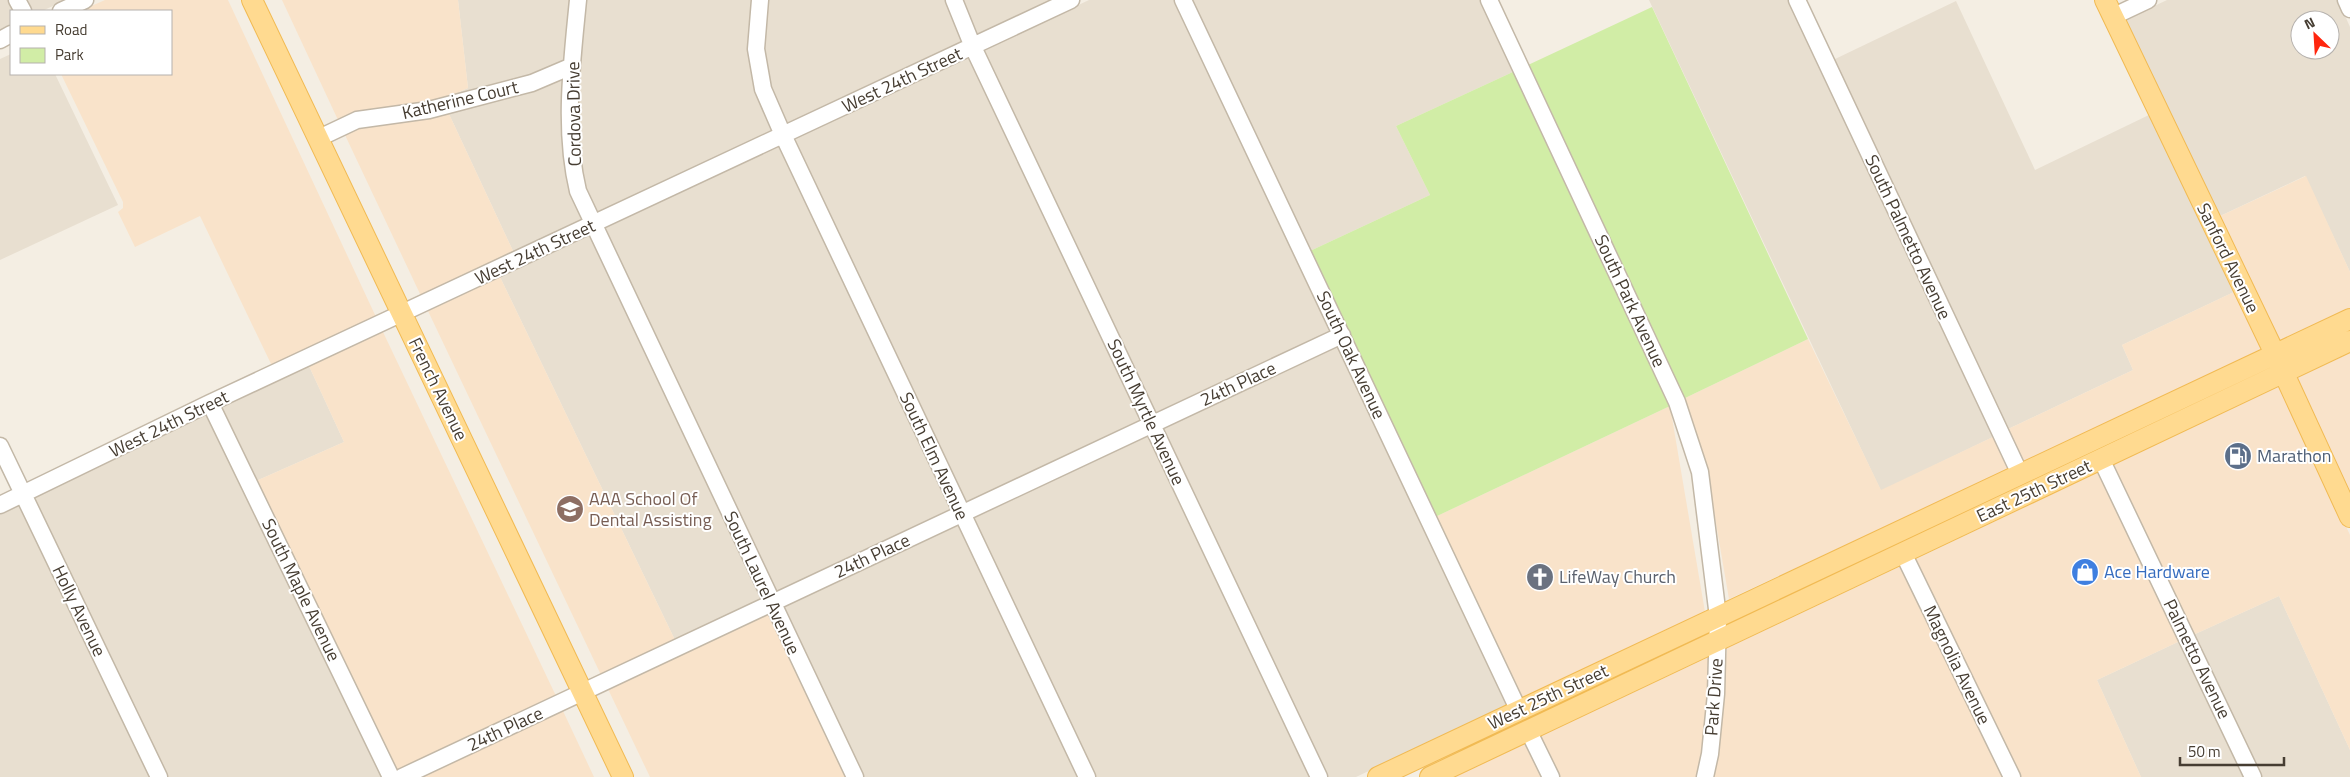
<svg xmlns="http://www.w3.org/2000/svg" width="2350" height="777" font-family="'Titillium Web',sans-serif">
	<rect width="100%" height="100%" fill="#f4eee3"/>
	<path fill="#e8dfd0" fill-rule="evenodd" d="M 0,0 L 10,0 L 15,11 L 11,11 L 11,26 L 0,31 Z
		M 25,0 L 66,0 L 42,11 L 31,11 Z
		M 458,0 L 571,0 L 565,60 L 529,75 L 448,97 L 468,88 Z
		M 586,0 L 753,0 L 773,131 L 596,215 L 585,189 L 580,170 L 578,120 L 579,72 L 581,71 L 579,66 Z
		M 768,0 L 946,0 L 963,42 L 786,125 L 770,87 L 763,49 Z
		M 962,0 L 1052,0 L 976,36 Z
		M 1089,0 L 1176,0 L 1332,331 L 1155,414 L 982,51 Z
		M 1191,0 L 1481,0 L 1515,71 L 1396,126 L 1430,195 L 1310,251 Z
		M 1649,0 L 1789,0 L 1995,436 L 1881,491 Z
		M 2167,0 L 2338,0 L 2350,27 L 2350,272 L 2305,176 L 2218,217 L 2123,21 ZM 2300,20 L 2330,20 L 2330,50 L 2300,50 Z
		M 1956,1 L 2035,170 L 2151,114 L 2236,291 L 2122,345 L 2133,370 L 2006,430 L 1833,60 Z
		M 11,54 L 11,74 L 55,74 L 118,205 L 0,260 L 0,59 Z
		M 970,57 L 1142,420 L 964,504 L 792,140 Z
		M 564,78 L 583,221 L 514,253 L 449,114 L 535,90 Z
		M 780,146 L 952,510 L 775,593 L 603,229 Z
		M 590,235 L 762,599 L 675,640 L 500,277 Z
		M 1339,346 L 1509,705 L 1356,777 L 1327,777 L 1163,429 Z
		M 309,366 L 344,442 L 256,481 L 220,408 Z
		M 207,414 L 383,777 L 167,777 L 33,498 Z
		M 1149,435 L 1311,777 L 1094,777 L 972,519 Z
		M 20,504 L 151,777 L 0,777 L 0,513 Z
		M 959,525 L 1078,777 L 863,777 L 782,607 Z
		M 2279,596 L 2350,750 L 2350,777 L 2261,777 L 2193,635 Z
		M 2180,641 L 2246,777 L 2141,777 L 2097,680 Z"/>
	<path fill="#f9e3ca" d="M 105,0 L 228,0 L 376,317 L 272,366 L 200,216 L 135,247 L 118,212 L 123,208 L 123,202 L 61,74 L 171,74 L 171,11 L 80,11 Z
		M 282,0 L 458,0 L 468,88 L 448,97 L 427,103 L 355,112 L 338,120 Z
		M 449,114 L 514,253 L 421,296 L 345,135 L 360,128 L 431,118 Z
		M 2306,176 L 2350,272 L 2350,309 L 2277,343 L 2218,217 Z
		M 500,277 L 675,640 L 601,675 L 428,311 Z
		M 2236,291 L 2264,351 L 2022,464 L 2006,430 L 2133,370 L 2122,345 Z
		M 383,332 L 556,696 L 396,771 L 256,481 L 344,442 L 309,366 Z
		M 1808,339 L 1881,490 L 1995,436 L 2009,469 L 1729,599 L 1707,471 L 1696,433 L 1683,399 Z
		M 2350,353 L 2350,494 L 2296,378 Z
		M 2280,386 L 2350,535 L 2350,750 L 2279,596 L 2193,635 L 2112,465 Z
		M 1670,406 L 1705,612 L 1522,699 L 1435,517 Z
		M 2098,472 L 2180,641 L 2097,680 L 2141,777 L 2020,777 L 1914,560 Z
		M 1901,566 L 2004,777 L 1713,777 L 1717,756 L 1727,648 Z
		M 769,613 L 847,777 L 650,777 L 608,689 Z
		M 1709,657 L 1708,693 L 1703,752 L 1698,777 L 1558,777 L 1538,737 Z
		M 563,711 L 594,777 L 421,777 Z
		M 1528,742 L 1545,777 L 1454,777 Z"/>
	<path fill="#d1eda6" d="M 1652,7 L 1808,339 L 1683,399 L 1528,65 Z
		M 1515,71 L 1670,406 L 1435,517 L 1310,251 L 1430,195 L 1396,126 Z"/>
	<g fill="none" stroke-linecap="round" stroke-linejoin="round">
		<g stroke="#c3b8a7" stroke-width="19">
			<path id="minor" d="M 17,0 L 23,11
				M 578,0 C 572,62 563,129 578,191 L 855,777
				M 760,0 L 756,49 L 763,89 L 783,135 L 1087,777
				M 954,0 L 973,47 L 1319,777
				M 1183,0 L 1519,711
				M 1489,0 L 1677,402 L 1700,472 L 1718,617 L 1716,694 L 1710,754 L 1705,777
				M 1797,0 L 2020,474
				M 2346,0 L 2350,9
				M 61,11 L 85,0
				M 2112,17 L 2148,0
				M 0,40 L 11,34
				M 319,138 L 357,120 L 429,110 L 532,83 L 572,66
				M 210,403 L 391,777
				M 0,446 L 159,777
				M 2101,459 L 2253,777
				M 0,505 L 210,403 L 1071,0
				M 1903,553 L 2012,777
				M 1528,730 L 1551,777
				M 402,777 L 1342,335"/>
		</g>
		<g stroke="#f1ba53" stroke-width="22">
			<path id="major" d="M 252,0 L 623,777
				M 2105,0 L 2275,354 L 2350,517
				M 1378,777 L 2350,319
				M 1430,777 L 2350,341"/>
		</g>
		<use href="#minor" stroke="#fff" stroke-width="16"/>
		<use href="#major" stroke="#ffda90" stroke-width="20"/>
	</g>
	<defs>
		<g id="fuel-disc" transform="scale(1.4375)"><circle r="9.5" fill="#5c6f8a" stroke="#fff"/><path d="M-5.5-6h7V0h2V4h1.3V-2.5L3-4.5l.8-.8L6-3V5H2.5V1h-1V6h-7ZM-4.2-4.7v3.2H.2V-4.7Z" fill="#fff"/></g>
		<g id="school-disc" transform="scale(1.4375)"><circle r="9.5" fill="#8d6e63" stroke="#fff"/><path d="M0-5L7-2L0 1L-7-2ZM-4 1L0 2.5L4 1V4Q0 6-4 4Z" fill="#fff"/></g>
		<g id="shop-disc" transform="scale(1.4375)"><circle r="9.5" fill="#3f7fe0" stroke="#fff"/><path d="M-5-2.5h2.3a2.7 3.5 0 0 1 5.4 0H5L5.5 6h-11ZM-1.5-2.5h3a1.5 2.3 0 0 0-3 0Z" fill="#fff"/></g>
		<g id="church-disc" transform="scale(1.4375)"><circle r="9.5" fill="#6b7280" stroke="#fff"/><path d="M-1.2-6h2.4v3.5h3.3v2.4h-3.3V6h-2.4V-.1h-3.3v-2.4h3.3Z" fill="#fff"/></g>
	</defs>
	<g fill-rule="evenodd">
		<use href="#fuel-disc" x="2238" y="456"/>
		<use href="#school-disc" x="570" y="509"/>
		<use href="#shop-disc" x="2085" y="572"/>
		<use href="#church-disc" x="1540" y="577"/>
	</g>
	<g text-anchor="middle" stroke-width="4" stroke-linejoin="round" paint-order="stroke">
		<g font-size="18" fill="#463d32" stroke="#fff">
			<text transform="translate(902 80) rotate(-25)" y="6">West 24th Street</text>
			<text transform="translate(460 100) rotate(-13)" y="6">Katherine Court</text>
			<text transform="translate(574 114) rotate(-91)" y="6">Cordova Drive</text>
			<text transform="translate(1908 237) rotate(65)" y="6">South Palmetto Avenue</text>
			<text transform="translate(535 252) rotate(-25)" y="6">West 24th Street</text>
			<text transform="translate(2228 258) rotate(64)" y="6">Sanford Avenue</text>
			<text transform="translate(1630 301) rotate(65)" y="6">South Park Avenue</text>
			<text transform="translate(1351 355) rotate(65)" y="6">South Oak Avenue</text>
			<text transform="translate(1238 384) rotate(-25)" y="6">24th Place</text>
			<text transform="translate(438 389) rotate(64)" y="6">French Avenue</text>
			<text transform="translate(1146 412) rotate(65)" y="6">South Myrtle Avenue</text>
			<text transform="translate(169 424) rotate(-26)" y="6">West 24th Street</text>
			<text transform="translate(934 456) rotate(65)" y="6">South Elm Avenue</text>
			<text transform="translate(2034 491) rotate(-25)" y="6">East 25th Street</text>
			<text transform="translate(872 556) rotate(-25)" y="6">24th Place</text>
			<text transform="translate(762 583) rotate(65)" y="6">South Laurel Avenue</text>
			<text transform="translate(301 590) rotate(64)" y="6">South Maple Avenue</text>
			<text transform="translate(79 611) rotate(64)" y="6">Holly Avenue</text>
			<text transform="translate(2197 659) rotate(64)" y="6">Palmetto Avenue</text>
			<text transform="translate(1957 665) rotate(64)" y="6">Magnolia Avenue</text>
			<text transform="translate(1548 697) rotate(-25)" y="6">West 25th Street</text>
			<text transform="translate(1714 697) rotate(-86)" y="6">Park Drive</text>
			<text transform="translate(505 729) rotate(-25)" y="6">24th Place</text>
		</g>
		<g font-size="18" fill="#4e5e75" stroke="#fff" text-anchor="start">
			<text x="2257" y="462">Marathon</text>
		</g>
		<g font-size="18" fill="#785e54" stroke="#fff" text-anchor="start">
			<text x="589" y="505">AAA School Of<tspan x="589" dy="21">Dental Assisting</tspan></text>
		</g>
		<g font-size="18" fill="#366cbe" stroke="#fff" text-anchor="start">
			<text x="2104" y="578">Ace Hardware</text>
		</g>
		<g font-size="18" fill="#5b616d" stroke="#fff" text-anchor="start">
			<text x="1559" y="583">LifeWay Church</text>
		</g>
	</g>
	<rect x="10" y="10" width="162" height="65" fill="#ffffff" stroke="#b5b1ad"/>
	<rect x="20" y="26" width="25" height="8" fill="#ffda90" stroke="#b5b1ad"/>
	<text x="55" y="35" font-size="15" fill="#463d32">Road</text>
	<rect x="20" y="48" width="25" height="15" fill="#d1eda6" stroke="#b5b1ad"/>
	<text x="55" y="60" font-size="15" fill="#463d32">Park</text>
	<g transform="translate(2315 35) rotate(335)"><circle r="24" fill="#ffffff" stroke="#b5b1ad"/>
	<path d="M0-4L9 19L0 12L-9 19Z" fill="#ff260e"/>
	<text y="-8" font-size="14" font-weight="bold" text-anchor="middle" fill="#463d32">N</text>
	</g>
	<path d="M2180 757v8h104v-8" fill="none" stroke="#463d32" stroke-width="2.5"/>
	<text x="2188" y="757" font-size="15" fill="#463d32" stroke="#ffffff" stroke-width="4" paint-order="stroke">50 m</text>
</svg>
